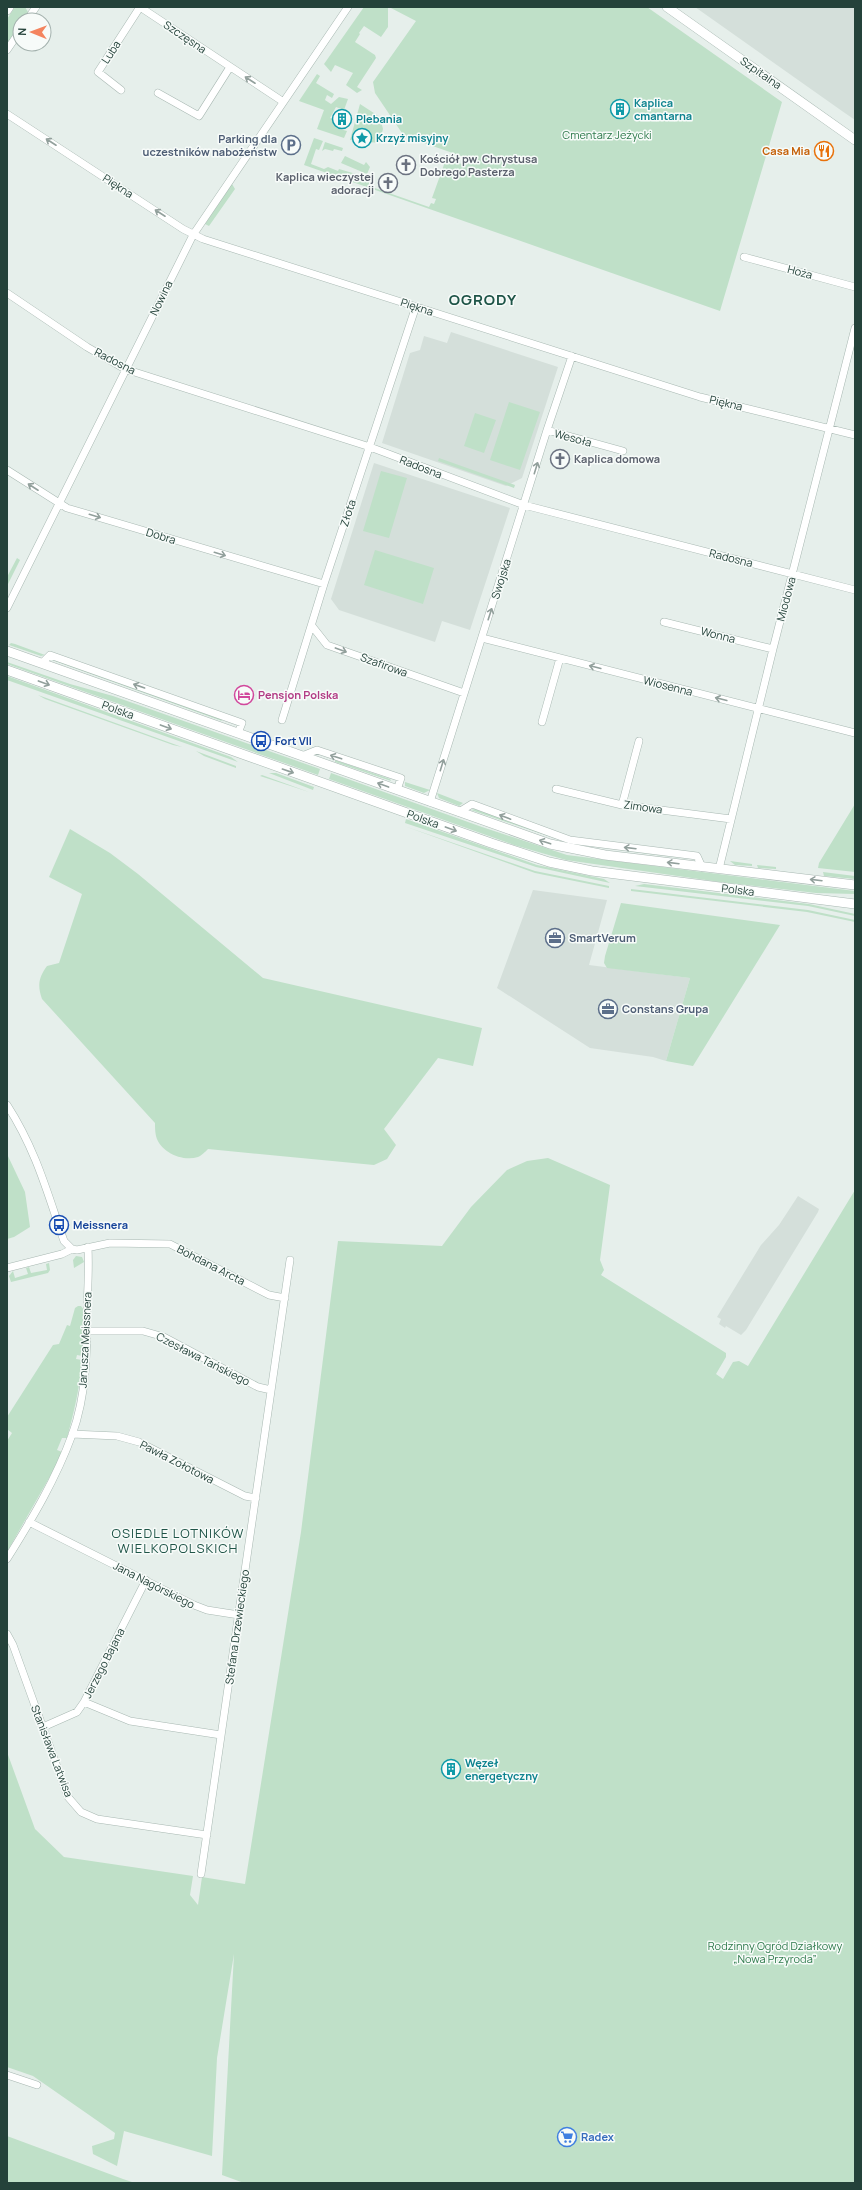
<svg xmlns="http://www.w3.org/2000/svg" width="862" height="2190" font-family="Manrope,sans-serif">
	<rect width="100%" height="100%" fill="#e6efeb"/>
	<path fill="#d4dfda" d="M 695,7 L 855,7 L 855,120 L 842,111 Z
		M 451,332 L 558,367 L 522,478 L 506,486 L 382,443 L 410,353 L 420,350 L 424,336 L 447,343 Z
		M 374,463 L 510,508 L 470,630 L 442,621 L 435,642 L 339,610 L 331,599 Z
		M 533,890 L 607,900 L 589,965 L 690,978 L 666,1061 L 653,1057 L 590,1048 L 497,988 Z
		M 798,1196 L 819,1209 L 818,1212 L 746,1330 L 741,1335 L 726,1326 L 725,1328 L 719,1324 L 721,1319 L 717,1317 L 761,1245 L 779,1225 Z"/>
	<path fill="#bfe0c8" d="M 15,7 L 25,7 L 28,12 L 23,20 L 20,20 L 20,25 L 7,45 L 7,19 Z
		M 364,7 L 388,7 L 388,27 L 381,37 L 364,26 L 359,33 L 360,34 L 355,42 L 375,55 L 376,58 L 357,87 L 362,90 L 357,93 L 346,85 L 353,73 L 335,65 L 331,72 L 324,64 Z
		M 389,7 L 647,7 L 782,102 L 720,311 L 304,165 L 314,138 L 323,141 L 319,150 L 316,149 L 311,164 L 324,169 L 328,167 L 338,171 L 339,169 L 356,174 L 370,183 L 369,186 L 429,207 L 431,203 L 434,204 L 436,199 L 432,198 L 446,159 L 465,165 L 467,158 L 404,136 L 375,93 L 373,82 L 416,21 Z
		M 317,74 L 320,76 L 316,83 L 334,94 L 332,98 L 327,95 L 325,100 L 331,104 L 339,97 L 348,99 L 344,110 L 336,107 L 330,118 L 336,120 L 335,123 L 341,125 L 340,129 L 347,131 L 344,138 L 317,129 L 324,110 L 299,101 Z
		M 360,104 L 380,117 L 383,129 L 379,143 L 350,140 Z
		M 325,142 L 343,148 L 342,151 L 334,149 L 333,151 L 325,149 L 322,151 Z
		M 345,156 L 364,165 L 366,162 L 370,167 L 367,174 L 341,163 Z
		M 232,184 L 235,189 L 209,226 L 205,224 Z
		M 509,402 L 540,412 L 520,470 L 490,460 Z
		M 475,413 L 496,420 L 484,453 L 464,446 Z
		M 439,458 L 515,485 L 514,488 L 438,461 Z
		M 381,471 L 407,478 L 389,538 L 363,531 Z
		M 375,550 L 434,568 L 423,604 L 364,585 Z
		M 17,558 L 20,560 L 7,586 L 7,577 Z
		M 11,643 L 15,644 L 45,655 L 41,656 L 9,645 Z
		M 53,658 L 221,719 L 222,721 L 52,660 Z
		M 7,662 L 70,684 L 113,696 L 320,769 L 318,775 L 7,664 Z
		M 7,676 L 231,757 L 238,762 L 7,680 Z
		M 38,695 L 182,747 L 173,745 L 45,699 Z
		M 196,751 L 236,766 L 236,768 L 204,756 Z
		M 335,760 L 390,779 L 391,781 L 335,762 Z
		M 269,773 L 276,773 L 314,787 L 313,790 Z
		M 331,773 L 482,827 L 567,855 L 855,891 L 855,894 L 816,893 L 720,882 L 566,860 L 514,845 L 329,779 Z
		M 262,775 L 309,792 L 312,793 L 260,776 Z
		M 405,782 L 430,790 L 424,793 L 405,786 Z
		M 437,793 L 463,803 L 459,806 L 439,798 Z
		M 855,804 L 855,872 L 818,868 L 819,863 Z
		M 475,809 L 569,842 L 692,860 L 569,843 L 471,810 Z
		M 406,819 L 537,865 L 604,879 L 610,883 L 536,867 L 405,823 Z
		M 404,826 L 535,871 L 609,886 L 609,888 L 535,873 Z
		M 70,829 L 110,853 L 138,874 L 263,978 L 482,1028 L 473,1066 L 438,1058 L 384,1129 L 396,1145 L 387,1159 L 374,1165 L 208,1149 C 205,1152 201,1156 198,1157 C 182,1162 160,1152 156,1136 C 155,1132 155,1127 155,1123 L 42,999 C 37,985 39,977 47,966 L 59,963 L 82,894 L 49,877 Z
		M 730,861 L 752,864 L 752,866 L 735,865 Z
		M 757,865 L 776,867 L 776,869 L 758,868 Z
		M 823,872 L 855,876 L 855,879 L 824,876 Z
		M 644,884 L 809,904 L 855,914 L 855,916 L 808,906 L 635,886 Z
		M 631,889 L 808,910 L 855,920 L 855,922 L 807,912 L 631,891 Z
		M 621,903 L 780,925 L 693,1066 L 666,1061 L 690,978 L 607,968 L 604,963 L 605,956 Z
		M 7,1154 L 25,1192 L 30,1227 L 14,1237 L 7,1239 Z
		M 548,1158 L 610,1185 L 600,1260 L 604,1270 L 601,1275 L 726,1353 L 726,1357 L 716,1374 L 723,1379 L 733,1362 L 739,1361 L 748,1366 L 855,1190 L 855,2183 L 244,2183 L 222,2175 L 234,1954 L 217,2058 L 212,2156 L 124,2131 L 117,2166 L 93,2154 L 92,2146 L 114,2139 L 115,2133 L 33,2076 L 7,2067 L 7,1752 L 35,1829 L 64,1857 L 193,1876 L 190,1895 L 198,1905 L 202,1877 L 245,1884 L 301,1532 L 338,1241 L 442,1246 L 471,1207 L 507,1170 L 527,1161 Z
		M 76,1256 L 82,1257 L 84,1262 L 74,1268 L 73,1260 Z
		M 49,1263 L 50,1270 L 48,1273 L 11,1282 L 9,1276 L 13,1271 L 15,1278 L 28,1274 L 26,1268 L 29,1267 L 31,1273 L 47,1270 L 46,1264 Z
		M 78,1306 L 81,1306 L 84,1310 L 82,1356 L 77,1355 L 76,1359 L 82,1360 C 80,1387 74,1412 67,1438 L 62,1438 L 57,1450 L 62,1452 L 53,1471 L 7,1552 L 7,1441 L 12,1433 L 7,1429 L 7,1417 L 53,1345 L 59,1344 L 67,1325 L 70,1326 L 75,1308 Z
		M 7,2136 L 123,2179 L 135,2183 L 7,2183 Z"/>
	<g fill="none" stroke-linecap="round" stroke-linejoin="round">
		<g stroke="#a8b8b2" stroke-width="8">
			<path id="minor" d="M 140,7 L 282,101
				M 27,20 L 36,7
				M 7,50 L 20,31
				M 121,90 L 98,72 L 140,7
				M 158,93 L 199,116 L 230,67
				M 7,114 L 183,229 L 203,239 L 700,397 L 855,435
				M 744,257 L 855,287
				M 7,293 L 87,347 L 125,369 L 370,447 L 524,505 L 855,590
				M 547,430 L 623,451
				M 7,470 L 67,508 L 324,584
				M 7,608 L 193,235 L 348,7
				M 664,622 L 773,649
				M 312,626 L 327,645 L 464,693
				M 482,638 L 855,733
				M 42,663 L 50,655 L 242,723 L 238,733
				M 282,720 L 324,584 L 416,306
				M 542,722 L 560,658
				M 302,756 L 317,750 L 401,778 L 397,790
				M 556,789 L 622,805 L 731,819
				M 430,802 L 547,430 L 572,356
				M 622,805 L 639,741
				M 459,812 L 472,804 L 570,840 L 697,856 L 702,867
				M 719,869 L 773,649 L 855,328
				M 7,1105 C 36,1150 47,1192 64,1241 L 72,1249 L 77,1250 L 110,1243 L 170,1244 L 269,1295 L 285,1298
				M 7,1268 L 62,1254 L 72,1249
				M 87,1331 L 143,1331 L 164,1337 L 258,1387 L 271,1390
				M 72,1434 L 117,1436 L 139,1442 L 245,1496 L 256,1498
				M 29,1522 L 194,1605 L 207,1610 L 239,1615
				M 7,1559 C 32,1519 56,1479 72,1435 C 87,1394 87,1351 87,1308 C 88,1288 89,1267 88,1247
				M 7,1634 L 13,1645 L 68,1797 L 81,1812 L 97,1819 L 207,1835
				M 84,1702 L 130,1721 L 221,1735
				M 43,1727 L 77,1712 L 84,1702 L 146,1580
				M 201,1874 L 290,1260
				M 7,2075 L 37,2085"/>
		</g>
		<g stroke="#a8b8b2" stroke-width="10">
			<path id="tertiary" d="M 667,7 L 855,140
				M 7,10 L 9,7
				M 7,651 L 550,844 L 605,855 L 855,885
				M 7,670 L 491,843 L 549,862 L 592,871 L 855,904"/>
		</g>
		<use href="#minor" stroke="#fff" stroke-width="7"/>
		<use href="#tertiary" stroke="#fff" stroke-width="9"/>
	</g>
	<defs><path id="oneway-shaft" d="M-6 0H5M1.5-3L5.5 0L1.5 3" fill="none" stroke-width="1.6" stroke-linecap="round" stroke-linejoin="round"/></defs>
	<g stroke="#92a09c">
		<use href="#oneway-shaft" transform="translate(250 80) rotate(-147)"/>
		<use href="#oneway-shaft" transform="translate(51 142) rotate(-147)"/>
		<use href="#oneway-shaft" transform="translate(160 213) rotate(-147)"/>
		<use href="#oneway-shaft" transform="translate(536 468) rotate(-73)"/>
		<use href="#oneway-shaft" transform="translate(33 487) rotate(-147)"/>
		<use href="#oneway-shaft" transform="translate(95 516) rotate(17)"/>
		<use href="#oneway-shaft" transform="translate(220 554) rotate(17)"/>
		<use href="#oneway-shaft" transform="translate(490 614) rotate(-72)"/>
		<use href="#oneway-shaft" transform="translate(341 650) rotate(20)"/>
		<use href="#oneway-shaft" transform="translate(595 667) rotate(-166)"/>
		<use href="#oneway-shaft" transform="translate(44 683) rotate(20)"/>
		<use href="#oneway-shaft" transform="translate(139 686) rotate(-161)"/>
		<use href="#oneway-shaft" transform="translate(721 699) rotate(-166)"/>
		<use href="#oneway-shaft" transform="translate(166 727) rotate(20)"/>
		<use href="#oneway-shaft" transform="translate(336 757) rotate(-162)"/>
		<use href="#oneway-shaft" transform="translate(442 765) rotate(-73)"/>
		<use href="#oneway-shaft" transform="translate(288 771) rotate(19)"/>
		<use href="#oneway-shaft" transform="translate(383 785) rotate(-160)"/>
		<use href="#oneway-shaft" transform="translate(505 817) rotate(-159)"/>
		<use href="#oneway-shaft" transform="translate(451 829) rotate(20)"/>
		<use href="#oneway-shaft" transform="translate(545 842) rotate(-162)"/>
		<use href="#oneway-shaft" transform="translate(630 848) rotate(-173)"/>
		<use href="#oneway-shaft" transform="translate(673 863) rotate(-173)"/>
		<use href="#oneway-shaft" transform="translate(816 880) rotate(-173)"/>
	</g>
	<defs>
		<g id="building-ring" transform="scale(1)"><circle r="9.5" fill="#f7fbf9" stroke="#0f9aa8" stroke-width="1.5"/><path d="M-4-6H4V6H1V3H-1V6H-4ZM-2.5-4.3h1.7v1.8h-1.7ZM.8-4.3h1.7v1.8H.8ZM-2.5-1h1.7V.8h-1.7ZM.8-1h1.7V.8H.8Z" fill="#0f9aa8"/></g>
		<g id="sight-ring" transform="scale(1)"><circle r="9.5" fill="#f7fbf9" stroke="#0f9aa8" stroke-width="1.5"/><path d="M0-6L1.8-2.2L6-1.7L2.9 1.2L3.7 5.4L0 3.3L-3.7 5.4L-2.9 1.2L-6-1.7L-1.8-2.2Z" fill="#0f9aa8"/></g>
		<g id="parking-ring" transform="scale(1)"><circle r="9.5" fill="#f7fbf9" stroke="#5c6f8a" stroke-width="1.5"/><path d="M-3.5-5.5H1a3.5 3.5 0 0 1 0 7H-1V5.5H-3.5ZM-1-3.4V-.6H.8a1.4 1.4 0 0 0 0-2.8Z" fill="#5c6f8a"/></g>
		<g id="restaurant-ring" transform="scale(1)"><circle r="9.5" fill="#f7fbf9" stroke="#e8710a" stroke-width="1.5"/><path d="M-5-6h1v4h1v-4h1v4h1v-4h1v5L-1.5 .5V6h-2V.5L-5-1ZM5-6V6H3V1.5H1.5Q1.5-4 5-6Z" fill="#e8710a"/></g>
		<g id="church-ring" transform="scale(1)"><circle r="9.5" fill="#f7fbf9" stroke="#6b7280" stroke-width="1.5"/><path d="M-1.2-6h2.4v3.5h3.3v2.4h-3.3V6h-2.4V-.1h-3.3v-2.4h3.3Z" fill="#6b7280"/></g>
		<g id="hotel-ring" transform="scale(1)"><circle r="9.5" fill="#f7fbf9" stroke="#d1479c" stroke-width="1.5"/><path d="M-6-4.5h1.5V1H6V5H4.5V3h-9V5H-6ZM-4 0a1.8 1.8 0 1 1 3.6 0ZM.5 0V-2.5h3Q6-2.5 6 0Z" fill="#d1479c"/></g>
		<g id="bus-ring" transform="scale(1)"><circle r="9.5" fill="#f7fbf9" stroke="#1a4fb4" stroke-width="1.5"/><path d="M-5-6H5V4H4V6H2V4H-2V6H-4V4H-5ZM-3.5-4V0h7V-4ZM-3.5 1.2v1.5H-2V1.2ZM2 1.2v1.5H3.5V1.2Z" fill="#1a4fb4"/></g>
		<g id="office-ring" transform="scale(1)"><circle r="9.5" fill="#f7fbf9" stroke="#5c6f8a" stroke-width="1.5"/><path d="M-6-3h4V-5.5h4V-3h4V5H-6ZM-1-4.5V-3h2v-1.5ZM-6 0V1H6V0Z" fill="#5c6f8a"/></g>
		<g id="supermarket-ring" transform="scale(1)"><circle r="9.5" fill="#f7fbf9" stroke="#3f7fe0" stroke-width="1.5"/><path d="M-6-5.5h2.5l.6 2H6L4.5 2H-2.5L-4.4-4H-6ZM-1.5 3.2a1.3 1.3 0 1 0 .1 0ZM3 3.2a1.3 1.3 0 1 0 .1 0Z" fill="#3f7fe0"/></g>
	</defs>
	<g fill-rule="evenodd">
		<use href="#building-ring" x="620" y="109"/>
		<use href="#building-ring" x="342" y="119"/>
		<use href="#sight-ring" x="362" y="138"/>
		<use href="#parking-ring" x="291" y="145"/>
		<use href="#restaurant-ring" x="824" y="151"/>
		<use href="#church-ring" x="406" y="165"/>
		<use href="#church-ring" x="388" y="183"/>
		<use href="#church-ring" x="560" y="459"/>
		<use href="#hotel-ring" x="244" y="695"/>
		<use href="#bus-ring" x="261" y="741"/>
		<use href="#office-ring" x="555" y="938"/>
		<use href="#office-ring" x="608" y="1009"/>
		<use href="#bus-ring" x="59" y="1225"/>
		<use href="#building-ring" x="451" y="1769"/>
		<use href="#supermarket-ring" x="567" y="2137"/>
	</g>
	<g text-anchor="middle" stroke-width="3" stroke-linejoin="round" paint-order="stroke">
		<g font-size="11" fill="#24423a" stroke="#f7fbf9">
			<text transform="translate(185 37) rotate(34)" y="4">Szczęsna</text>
			<text transform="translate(111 52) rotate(-57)" y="4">Luba</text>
			<text transform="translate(761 73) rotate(35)" y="4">Szpitalna</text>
			<text transform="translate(118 186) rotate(33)" y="4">Piękna</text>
			<text transform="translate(800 272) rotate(15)" y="4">Hoża</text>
			<text transform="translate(161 298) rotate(-64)" y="4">Nowina</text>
			<text transform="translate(417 307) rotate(18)" y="4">Piękna</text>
			<text transform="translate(115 361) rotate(27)" y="4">Radosna</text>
			<text transform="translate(726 403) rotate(13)" y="4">Piękna</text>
			<text transform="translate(573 438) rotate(15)" y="4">Wesoła</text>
			<text transform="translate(421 467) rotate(21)" y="4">Radosna</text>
			<text transform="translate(348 513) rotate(-72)" y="4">Złota</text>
			<text transform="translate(161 536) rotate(17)" y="4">Dobra</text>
			<text transform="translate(731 558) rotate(14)" y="4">Radosna</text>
			<text transform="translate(501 579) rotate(-72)" y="4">Swojska</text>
			<text transform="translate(786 599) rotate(-75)" y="4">Miodowa</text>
			<text transform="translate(718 635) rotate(14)" y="4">Wonna</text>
			<text transform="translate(384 665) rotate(20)" y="4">Szafirowa</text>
			<text transform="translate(668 686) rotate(14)" y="4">Wiosenna</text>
			<text transform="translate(118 710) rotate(20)" y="4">Polska</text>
			<text transform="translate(643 807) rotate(8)" y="4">Zimowa</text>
			<text transform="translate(423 819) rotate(20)" y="4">Polska</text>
			<text transform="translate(738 890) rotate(7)" y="4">Polska</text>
			<text transform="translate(211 1265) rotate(27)" y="4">Bohdana Arcta</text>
			<text transform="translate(85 1340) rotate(-87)" y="4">Janusza Meissnera</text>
			<text transform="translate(203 1359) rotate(27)" y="4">Czesława Tańskiego</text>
			<text transform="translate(177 1462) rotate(27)" y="4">Pawła Zołotowa</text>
			<text transform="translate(154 1585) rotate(27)" y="4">Jana Nagórskiego</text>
			<text transform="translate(237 1627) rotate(-82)" y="4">Stefana Drzewieckiego</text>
			<text transform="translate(104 1663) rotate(-63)" y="4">Jerzego Bajana</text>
			<text transform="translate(52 1751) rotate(69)" y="4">Stanisława Latwisa</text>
		</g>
		<g font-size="11" font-weight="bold" fill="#0d838f" stroke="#f7fbf9" text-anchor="start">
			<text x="634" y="107">Kaplica<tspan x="634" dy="13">cmantarna</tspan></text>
			<text x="356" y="123">Plebania</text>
			<text x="376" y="142">Krzyż misyjny</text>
			<text x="465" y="1767">Węzeł<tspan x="465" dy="13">energetyczny</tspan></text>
		</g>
		<g font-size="11" fill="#2d7a4b" stroke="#f7fbf9">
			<text x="607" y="139">Cmentarz Jeżycki</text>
			<text x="775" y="1950">Rodzinny Ogród Działkowy<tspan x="775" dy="13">„Nowa Przyroda”</tspan></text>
		</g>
		<g font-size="11" font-weight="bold" fill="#4e5e75" stroke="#f7fbf9" text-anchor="start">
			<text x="277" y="143" text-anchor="end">Parking dla<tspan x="277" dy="13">uczestników nabożeństw</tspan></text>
			<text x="569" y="942">SmartVerum</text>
			<text x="622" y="1013">Constans Grupa</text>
		</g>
		<g font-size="11" font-weight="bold" fill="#c56008" stroke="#f7fbf9" text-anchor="end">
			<text x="810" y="155">Casa Mia</text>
		</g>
		<g font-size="11" font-weight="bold" fill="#5b616d" stroke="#f7fbf9" text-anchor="start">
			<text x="420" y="163">Kościół pw. Chrystusa<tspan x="420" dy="13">Dobrego Pasterza</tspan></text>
			<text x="374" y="181" text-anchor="end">Kaplica wieczystej<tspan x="374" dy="13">adoracji</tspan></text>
			<text x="574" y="463">Kaplica domowa</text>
		</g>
		<g font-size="11" font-weight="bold" fill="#b23c85" stroke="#f7fbf9" text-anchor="start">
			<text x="258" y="699">Pensjon Polska</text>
		</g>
		<g font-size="11" font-weight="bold" fill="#164399" stroke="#f7fbf9" text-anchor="start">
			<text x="275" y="745">Fort VII</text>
			<text x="73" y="1229">Meissnera</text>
		</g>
		<g font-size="11" font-weight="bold" fill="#366cbe" stroke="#f7fbf9" text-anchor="start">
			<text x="581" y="2141">Radex</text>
		</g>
		<g font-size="13" letter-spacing="1" fill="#1f5548" stroke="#f7fbf9">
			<text x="178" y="1538">OSIEDLE LOTNIKÓW<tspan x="178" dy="15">WIELKOPOLSKICH</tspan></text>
		</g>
		<g font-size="15" font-weight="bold" letter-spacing="1" fill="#1f5548" stroke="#f7fbf9">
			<text x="483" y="305">OGRODY</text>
		</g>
	</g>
	<rect width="862" height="2190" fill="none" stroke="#24423a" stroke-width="16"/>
	<g transform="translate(32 32) rotate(271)"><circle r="19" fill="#f7fbf9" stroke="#a3b1ad"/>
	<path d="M0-3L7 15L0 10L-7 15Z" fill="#f4845f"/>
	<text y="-6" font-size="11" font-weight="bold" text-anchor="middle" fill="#24423a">N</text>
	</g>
</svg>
